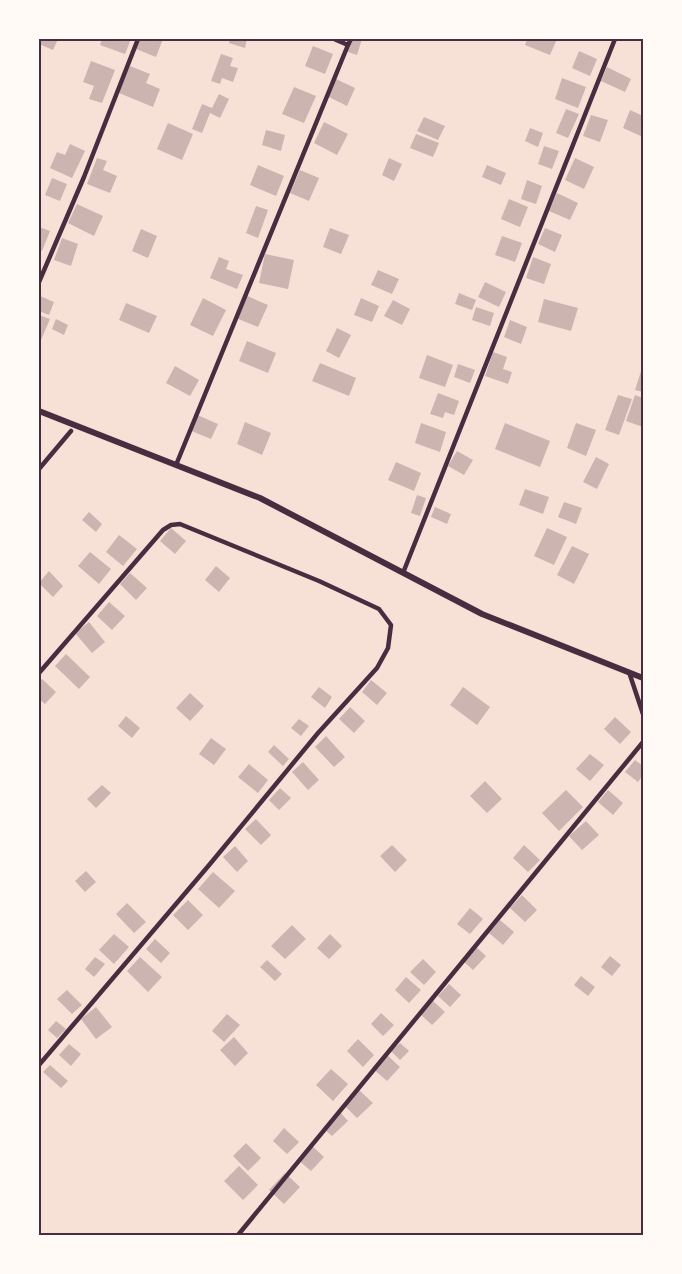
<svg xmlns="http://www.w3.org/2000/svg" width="682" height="1274" font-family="'Fira Sans Condensed',sans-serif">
	<rect width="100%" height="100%" fill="#f7e1d7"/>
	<path fill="#ccb4b1" d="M 39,39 L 58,39 L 53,50 L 39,44 Z
		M 102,39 L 131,39 L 125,54 L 100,45 Z
		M 140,39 L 163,39 L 156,57 L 136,49 Z
		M 230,39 L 247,39 L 245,48 L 229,43 Z
		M 348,39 L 362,39 L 357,55 L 345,51 Z
		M 527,39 L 557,39 L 550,55 L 525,45 Z
		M 313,46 L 333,54 L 325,74 L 305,66 Z
		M 579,51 L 597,59 L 590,76 L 572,68 Z
		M 221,54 L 233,58 L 230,66 L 238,68 L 233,82 L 222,78 L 220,84 L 211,81 Z
		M 91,61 L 115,70 L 102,103 L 89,99 L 94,86 L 83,82 Z
		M 130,66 L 150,74 L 146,83 L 160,89 L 153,107 L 119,93 Z
		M 607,67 L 631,79 L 625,92 L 601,81 Z
		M 562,78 L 586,87 L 578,108 L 555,99 Z
		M 336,79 L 355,88 L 347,106 L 327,96 Z
		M 294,87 L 316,96 L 304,123 L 282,114 Z
		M 219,94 L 229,99 L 220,118 L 210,113 L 202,133 L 192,129 L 202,104 L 212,108 Z
		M 566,109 L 579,114 L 568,138 L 556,133 Z
		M 630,110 L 643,116 L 643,137 L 623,128 Z
		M 591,115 L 608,120 L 600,142 L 583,136 Z
		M 424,117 L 445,126 L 438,140 L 417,131 Z
		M 324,122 L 348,134 L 337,155 L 314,143 Z
		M 168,123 L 193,134 L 182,160 L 157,149 Z
		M 530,128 L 543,133 L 538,147 L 525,141 Z
		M 266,130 L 285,135 L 281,151 L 262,145 Z
		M 416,134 L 439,143 L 433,157 L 410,148 Z
		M 70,144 L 85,151 L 72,178 L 50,168 L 57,152 L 65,155 Z
		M 544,146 L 559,151 L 552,169 L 538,164 Z
		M 97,158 L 107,161 L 103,170 L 117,176 L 110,193 L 87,184 Z
		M 389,158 L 402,164 L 394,181 L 382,175 Z
		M 575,158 L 594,167 L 584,189 L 565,180 Z
		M 258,165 L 284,176 L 276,196 L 250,185 Z
		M 487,165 L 506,173 L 501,185 L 482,177 Z
		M 300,170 L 319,178 L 309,201 L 290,193 Z
		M 52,178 L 67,184 L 60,201 L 45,195 Z
		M 527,180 L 542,186 L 536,204 L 521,199 Z
		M 557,193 L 578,203 L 570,220 L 549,211 Z
		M 509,199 L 528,207 L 520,227 L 501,219 Z
		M 77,204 L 103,216 L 94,236 L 68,223 Z
		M 256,206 L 268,210 L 258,238 L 246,233 Z
		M 39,227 L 50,231 L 42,251 L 39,250 Z
		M 330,228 L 349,235 L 341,254 L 323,247 Z
		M 545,228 L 562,235 L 555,252 L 538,244 Z
		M 141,229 L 157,236 L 148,258 L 132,251 Z
		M 502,236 L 522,243 L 515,262 L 495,255 Z
		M 62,238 L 78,244 L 71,266 L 54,260 Z
		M 265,254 L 294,260 L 288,289 L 259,283 Z
		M 219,257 L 229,261 L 226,269 L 243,275 L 237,289 L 210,278 Z
		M 533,257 L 551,264 L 544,284 L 526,278 Z
		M 378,270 L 399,279 L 392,294 L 371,285 Z
		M 485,282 L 506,292 L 499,307 L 478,297 Z
		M 459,293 L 476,300 L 472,310 L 455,304 Z
		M 245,295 L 268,305 L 258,327 L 236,318 Z
		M 40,296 L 54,302 L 49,315 L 39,311 Z
		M 203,298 L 226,310 L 213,336 L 190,325 Z
		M 361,298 L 379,306 L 372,322 L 354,315 Z
		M 544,299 L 578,308 L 571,331 L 538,322 Z
		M 393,300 L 410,309 L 402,325 L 384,316 Z
		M 126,303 L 157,316 L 149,333 L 119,320 Z
		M 476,307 L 494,313 L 490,326 L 472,320 Z
		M 39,315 L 50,319 L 41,340 L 39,339 Z
		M 56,319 L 68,325 L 64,335 L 52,329 Z
		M 510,320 L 527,327 L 521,344 L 504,337 Z
		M 337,328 L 351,335 L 339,358 L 326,351 Z
		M 247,341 L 276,353 L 268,373 L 239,361 Z
		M 493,352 L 507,357 L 503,369 L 512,372 L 508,384 L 485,376 Z
		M 427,355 L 453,365 L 445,387 L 419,378 Z
		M 320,363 L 356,378 L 349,396 L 312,381 Z
		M 458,364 L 475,370 L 470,383 L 454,377 Z
		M 643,365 L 643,392 L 635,390 Z
		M 175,366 L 199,380 L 190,396 L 166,383 Z
		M 438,393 L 459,401 L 454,415 L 445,412 L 443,418 L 430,414 Z
		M 618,395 L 632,399 L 619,435 L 605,430 Z
		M 635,395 L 643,398 L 643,427 L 626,421 Z
		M 195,414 L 218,424 L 211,439 L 189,430 Z
		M 245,422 L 271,433 L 262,455 L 237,444 Z
		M 421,423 L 446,432 L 440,452 L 415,443 Z
		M 505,423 L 550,441 L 540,467 L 495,449 Z
		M 576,423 L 596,430 L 586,456 L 567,448 Z
		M 457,451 L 473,460 L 464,475 L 448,466 Z
		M 596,457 L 609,464 L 597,489 L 583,482 Z
		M 396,462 L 421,473 L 414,491 L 388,480 Z
		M 525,489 L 549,497 L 543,514 L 519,505 Z
		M 417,495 L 426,498 L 420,516 L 411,513 Z
		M 564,502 L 582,508 L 576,524 L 558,517 Z
		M 435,507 L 451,514 L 447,524 L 431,517 Z
		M 89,512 L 102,524 L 96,532 L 82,520 Z
		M 171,528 L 186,541 L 175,554 L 160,541 Z
		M 547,528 L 567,537 L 554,565 L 534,556 Z
		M 119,535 L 137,549 L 123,566 L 106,552 Z
		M 572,546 L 589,554 L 574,584 L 557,575 Z
		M 90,552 L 111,569 L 99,584 L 78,566 Z
		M 216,566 L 230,578 L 219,592 L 205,580 Z
		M 49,571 L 63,586 L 53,597 L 39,583 Z
		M 130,573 L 147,588 L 136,600 L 120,584 Z
		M 109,602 L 125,616 L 112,630 L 97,616 Z
		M 89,622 L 105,642 L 92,653 L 75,633 Z
		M 66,654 L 90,677 L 79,689 L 55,666 Z
		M 42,679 L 56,692 L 45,704 L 39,699 L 39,682 Z
		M 371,680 L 387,693 L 377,705 L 362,692 Z
		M 319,687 L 332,697 L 325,708 L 311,697 Z
		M 463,687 L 490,707 L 477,725 L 450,705 Z
		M 190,693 L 204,706 L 190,721 L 176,708 Z
		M 350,707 L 365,721 L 354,733 L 339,719 Z
		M 126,716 L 140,728 L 132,738 L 118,726 Z
		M 615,717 L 631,732 L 620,744 L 604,729 Z
		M 299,719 L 309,726 L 301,736 L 291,728 Z
		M 326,736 L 345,757 L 334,767 L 315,747 Z
		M 211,738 L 226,749 L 214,765 L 199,754 Z
		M 274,745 L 289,759 L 283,766 L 268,752 Z
		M 590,754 L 604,765 L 590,781 L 576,769 Z
		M 635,760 L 643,766 L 643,775 L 638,782 L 625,772 Z
		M 303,762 L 319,780 L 308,790 L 292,772 Z
		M 249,764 L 268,780 L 258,793 L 238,777 Z
		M 485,781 L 502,799 L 487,813 L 470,796 Z
		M 102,785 L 111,793 L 96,808 L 87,799 Z
		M 280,788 L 291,798 L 279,810 L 269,800 Z
		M 566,790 L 583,807 L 559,831 L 542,813 Z
		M 608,790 L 623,803 L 613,815 L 598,802 Z
		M 256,819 L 271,835 L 261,845 L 245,829 Z
		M 586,821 L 599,835 L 582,850 L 569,836 Z
		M 392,845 L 407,860 L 395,872 L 380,856 Z
		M 524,845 L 540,860 L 528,872 L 513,858 Z
		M 235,846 L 248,861 L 237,872 L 223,857 Z
		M 86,871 L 96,882 L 85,892 L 75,881 Z
		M 213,872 L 235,891 L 219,908 L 198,889 Z
		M 522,895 L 537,910 L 525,922 L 510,908 Z
		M 188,900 L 203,915 L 188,930 L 173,915 Z
		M 127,903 L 146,922 L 134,933 L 116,914 Z
		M 470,908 L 483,919 L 470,934 L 457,924 Z
		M 500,920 L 514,932 L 503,945 L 489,933 Z
		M 292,925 L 306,939 L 285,959 L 271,946 Z
		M 114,934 L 129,947 L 114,964 L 99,950 Z
		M 330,934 L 342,946 L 329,959 L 317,948 Z
		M 155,939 L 170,953 L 161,963 L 146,949 Z
		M 475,946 L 486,956 L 473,970 L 462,960 Z
		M 610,956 L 621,965 L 612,976 L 601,967 Z
		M 95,957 L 105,964 L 94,977 L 85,969 Z
		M 140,957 L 162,977 L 148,992 L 127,971 Z
		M 423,959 L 436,972 L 424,985 L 410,972 Z
		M 267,960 L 282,974 L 275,981 L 260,967 Z
		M 581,976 L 595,987 L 588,996 L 574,985 Z
		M 406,977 L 421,990 L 409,1003 L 395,990 Z
		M 449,984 L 461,995 L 450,1007 L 438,996 Z
		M 67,990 L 82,1005 L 72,1014 L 57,999 Z
		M 432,1000 L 445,1012 L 432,1025 L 419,1013 Z
		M 96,1007 L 112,1027 L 96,1039 L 81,1019 Z
		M 381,1013 L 394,1025 L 383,1036 L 371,1024 Z
		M 227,1014 L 240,1025 L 224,1042 L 212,1031 Z
		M 56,1021 L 66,1029 L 57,1038 L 48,1030 Z
		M 234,1037 L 248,1053 L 235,1066 L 220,1050 Z
		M 358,1039 L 374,1055 L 363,1067 L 347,1051 Z
		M 400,1043 L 409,1051 L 400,1060 L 391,1051 Z
		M 69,1044 L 81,1054 L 71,1066 L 59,1055 Z
		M 385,1053 L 400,1067 L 387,1081 L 372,1068 Z
		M 50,1065 L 68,1081 L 61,1088 L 43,1072 Z
		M 331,1069 L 348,1084 L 333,1101 L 316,1085 Z
		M 359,1090 L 373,1103 L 357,1118 L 344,1105 Z
		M 340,1112 L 348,1121 L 332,1136 L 323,1128 Z
		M 284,1128 L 299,1142 L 287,1154 L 273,1141 Z
		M 246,1143 L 261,1158 L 248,1171 L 233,1156 Z
		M 311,1145 L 324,1157 L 311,1171 L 298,1160 Z
		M 239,1166 L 258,1185 L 243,1200 L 224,1181 Z
		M 285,1173 L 300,1187 L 284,1204 L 269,1190 Z"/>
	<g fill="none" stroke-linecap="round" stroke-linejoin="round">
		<path stroke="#4a2c40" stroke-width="4.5" d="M 334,39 L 348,45 L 351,39
			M 39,282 L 84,177 L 138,39
			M 176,465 L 348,45
			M 39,469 L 71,431
			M 403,573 L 615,39
			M 629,672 L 643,714
			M 39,673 L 163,530 L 171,525 L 180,524 L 319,581 L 379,609 L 391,625 L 388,648 L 377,668 L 318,733 L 210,864 L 39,1065
			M 238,1235 L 643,742"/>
		<path stroke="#4a2c40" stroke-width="6" d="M 39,411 L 260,498 L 482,614 L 643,678"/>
	</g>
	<rect width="682" height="1274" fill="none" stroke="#fffaf5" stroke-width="81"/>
	<rect x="40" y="40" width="602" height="1194" fill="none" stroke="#4a2c40" stroke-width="2"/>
</svg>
